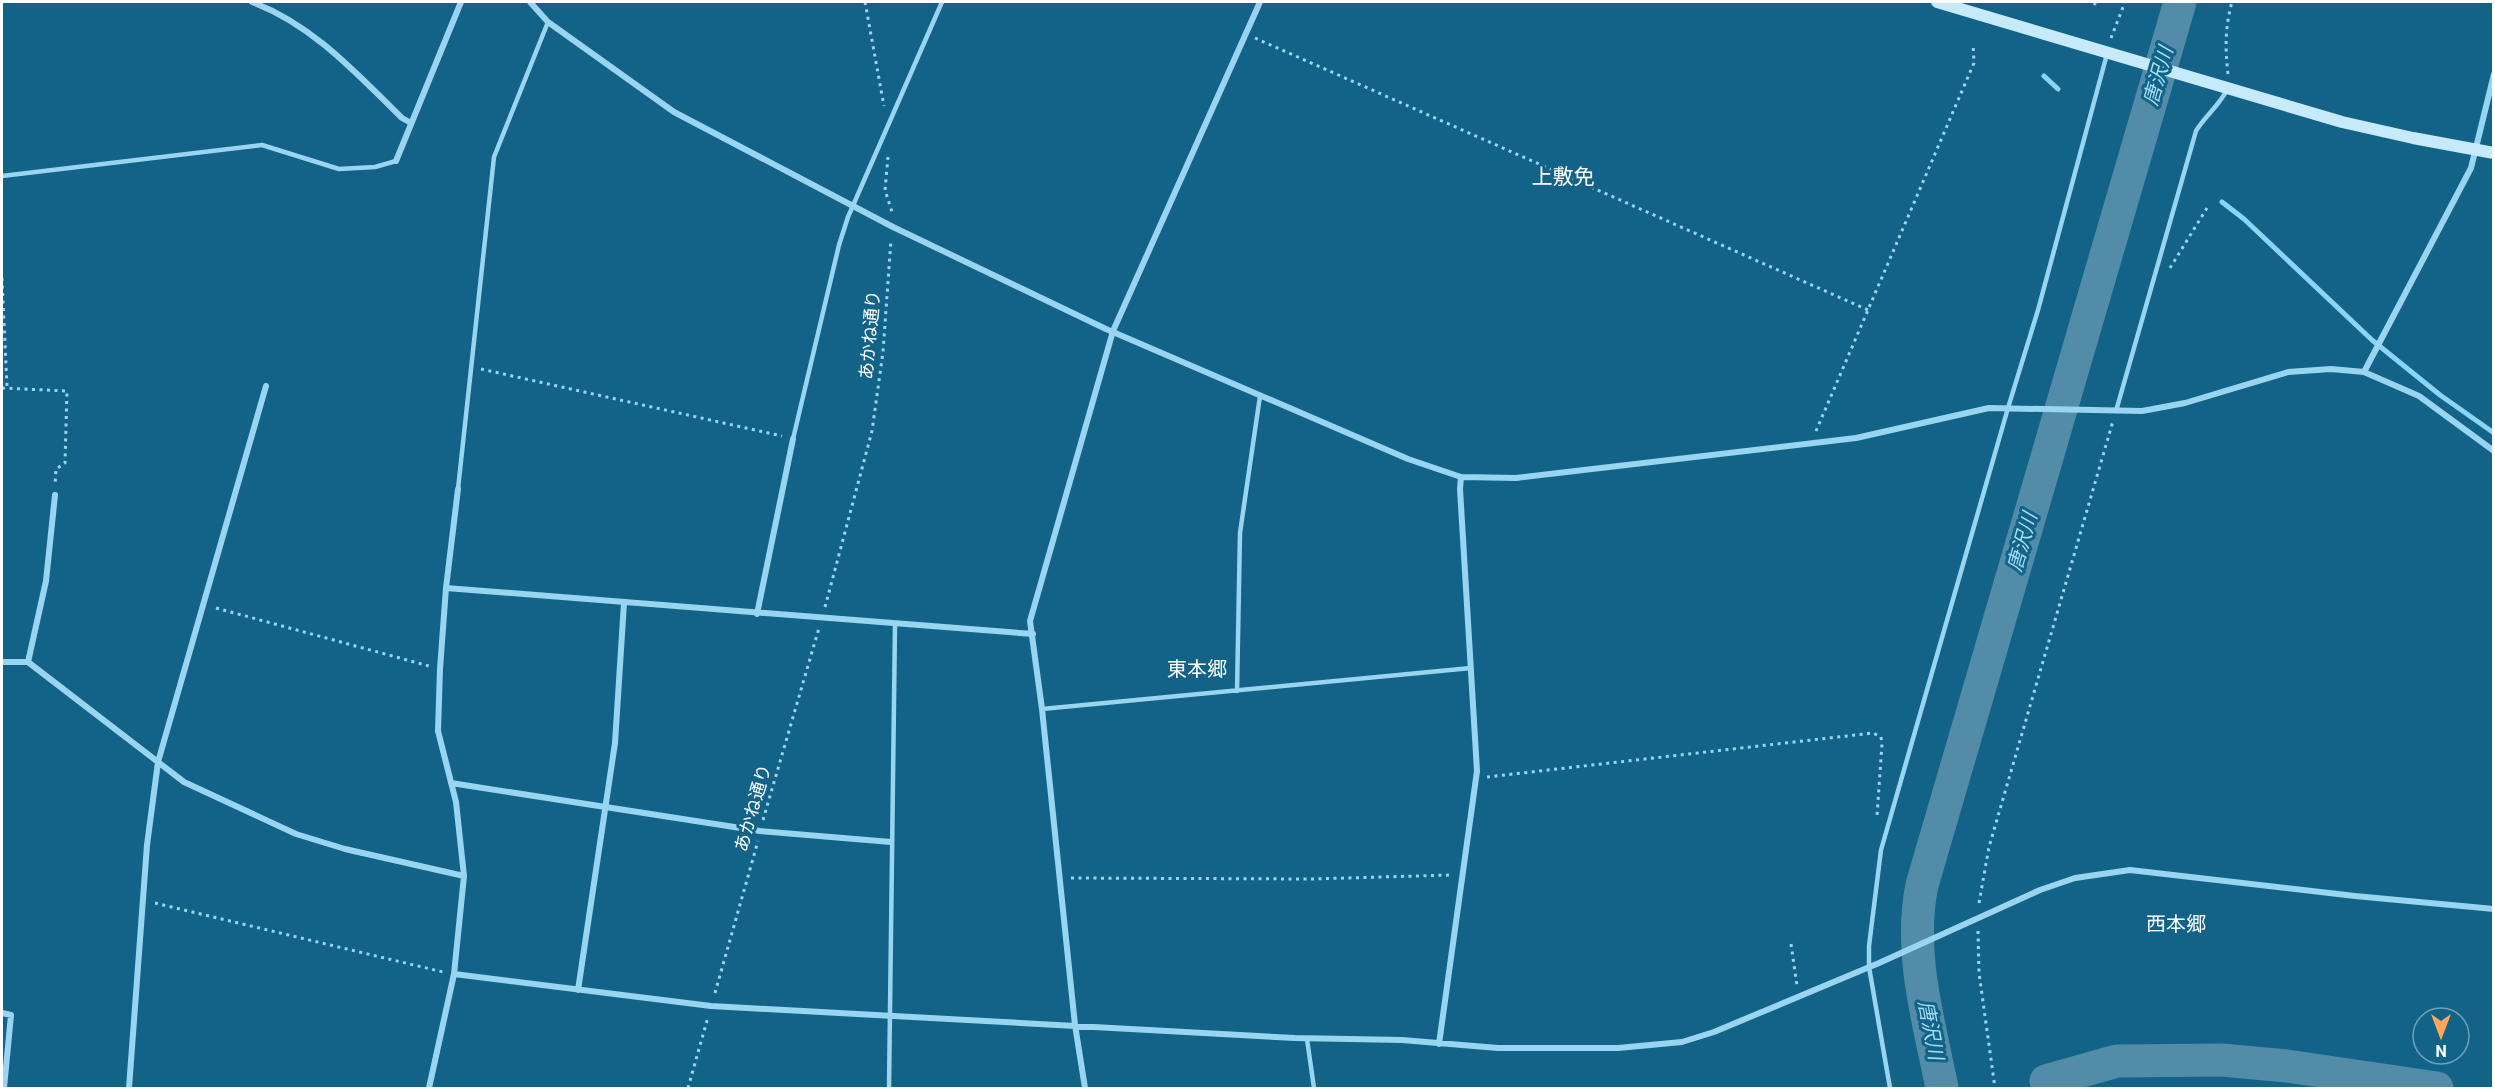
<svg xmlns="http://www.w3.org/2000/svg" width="2495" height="1090" font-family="Roboto,'Noto Sans JP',sans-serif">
	<rect width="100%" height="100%" fill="#136389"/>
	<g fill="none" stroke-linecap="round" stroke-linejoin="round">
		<path stroke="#8bd4f3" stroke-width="5" d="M 2044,76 L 2058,89
			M 2222,202 L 2244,219 L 2372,340 L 2440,395 L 2494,433"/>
		<path stroke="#528ca8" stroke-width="33" d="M 2046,1081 L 2117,1061 L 2222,1060 L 2287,1066 L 2437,1088
			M 1942,1088 C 1929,1021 1908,954 1922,885 L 2180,2"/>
		<path stroke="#99d5f0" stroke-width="3" stroke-dasharray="3 4.5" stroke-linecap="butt" d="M 865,2 L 884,106
			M 2094,5 L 2096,2
			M 1255,38 L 1868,310
			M 2111,38 L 2125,2
			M 2228,74 C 2225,48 2225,27 2232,2
			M 888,157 L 885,190 L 892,212
			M 2170,268 L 2207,208
			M 2,278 L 7,387
			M 481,369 L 782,436
			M 2,388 L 67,391 L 65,463 L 56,469 L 55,485
			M 1816,431 L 1974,63 L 1973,44
			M 825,607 L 872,431 L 883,352 L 891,240
			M 216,608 L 429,666
			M 1487,777 L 1873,733 L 1881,737 L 1882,744 L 1877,816
			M 763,820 L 819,628
			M 1071,878 L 1311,879 L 1451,875
			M 155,903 L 443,972
			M 1979,903 L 1989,847 L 2113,421
			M 1978,931 L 1979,973 L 1995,1088
			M 1791,944 L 1797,986
			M 715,993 L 758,841
			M 688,1088 L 708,1017"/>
		<path stroke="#99d5f0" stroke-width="4.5" d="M 2,176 L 262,145 L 339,169 L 375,167 L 396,161
			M 2116,411 L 2196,131 C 2205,116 2220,105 2228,88
			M 793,439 L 839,245 L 848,217 L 942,2
			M 458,489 L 494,157 L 548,22
			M 1237,691 L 1240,533 L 1260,396
			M 1042,709 L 1471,668
			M 1307,1039 L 1314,1088
			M 889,1088 L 895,625
			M 1890,1088 L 1869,967 L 1869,946 L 1881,850 L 2008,408 L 2038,310 L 2107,54"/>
		<path stroke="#99d5f0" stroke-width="6" d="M 252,2 C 313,25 356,73 402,118 L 411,123
			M 530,2 L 548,22 L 674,112 L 893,227 L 1106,329 L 1408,459 L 1461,477 L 1516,478 L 1856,438 L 1989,408 L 2142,411 L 2185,403 L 2288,372 L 2331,369 L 2364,372 L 2419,396 L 2494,451
			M 396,161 L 461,2
			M 2364,372 L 2471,168 L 2494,74
			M 446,588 L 1033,634
			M 757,614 L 793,439
			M 2,662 L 28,662 L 184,782 L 296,834 L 345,849 L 464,876
			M 28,662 L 46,581 L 55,495
			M 451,783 L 760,831 L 891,842
			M 454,974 L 711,1006 L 1295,1038 L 1402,1040 L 1498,1048 L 1618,1048 L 1682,1042 L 1714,1032 L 1879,963 L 2040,890 L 2075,878 L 2130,870 L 2355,896 L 2494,909
			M 578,990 L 615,743 L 624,603
			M 2,1013 L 11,1015 L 4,1088
			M 1439,1044 L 1477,771 L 1460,489 L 1461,477
			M 129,1088 L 147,845 L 158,762 L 266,386
			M 429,1088 L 454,974 L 464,876 L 456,802 L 438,731 L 440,669 L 446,588 L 458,489
			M 1085,1088 L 1075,1025 L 1042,709 L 1030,621 L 1113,331 L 1260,2"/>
		<path stroke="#c7eafb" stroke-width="12" d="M 1937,2 L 2342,122 L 2413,138 L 2494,153"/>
	</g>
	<g text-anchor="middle" stroke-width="6" stroke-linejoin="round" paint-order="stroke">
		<g font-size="18" fill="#fff" stroke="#136389">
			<text transform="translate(870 335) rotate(-85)" y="6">あかね通り</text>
			<text transform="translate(753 808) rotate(-74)" y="6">あかね通り</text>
		</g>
		<g font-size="20" font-style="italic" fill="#a4def7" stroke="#136389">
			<text transform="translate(2158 76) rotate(-74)" y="7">唐沢川</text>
			<text transform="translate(2022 542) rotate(-74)" y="7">唐沢川</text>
			<text transform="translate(1931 1030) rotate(79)" y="7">唐沢川</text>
		</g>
		<g font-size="20" fill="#fff" stroke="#136389">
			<text x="1197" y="676">東本郷</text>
			<text x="2176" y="931">西本郷</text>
		</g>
		<g font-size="21" fill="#fff" stroke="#136389">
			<text x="1563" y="184">上敷免</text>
		</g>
	</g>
	<rect width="2495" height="1090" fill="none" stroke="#ffffff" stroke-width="6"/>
	<g transform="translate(2441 1036) rotate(180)"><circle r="28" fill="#136389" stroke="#71a1b8" stroke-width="1.5"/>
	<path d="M0-4.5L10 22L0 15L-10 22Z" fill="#ffa658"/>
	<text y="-9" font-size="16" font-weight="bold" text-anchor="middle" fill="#ffffff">N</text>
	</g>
</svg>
